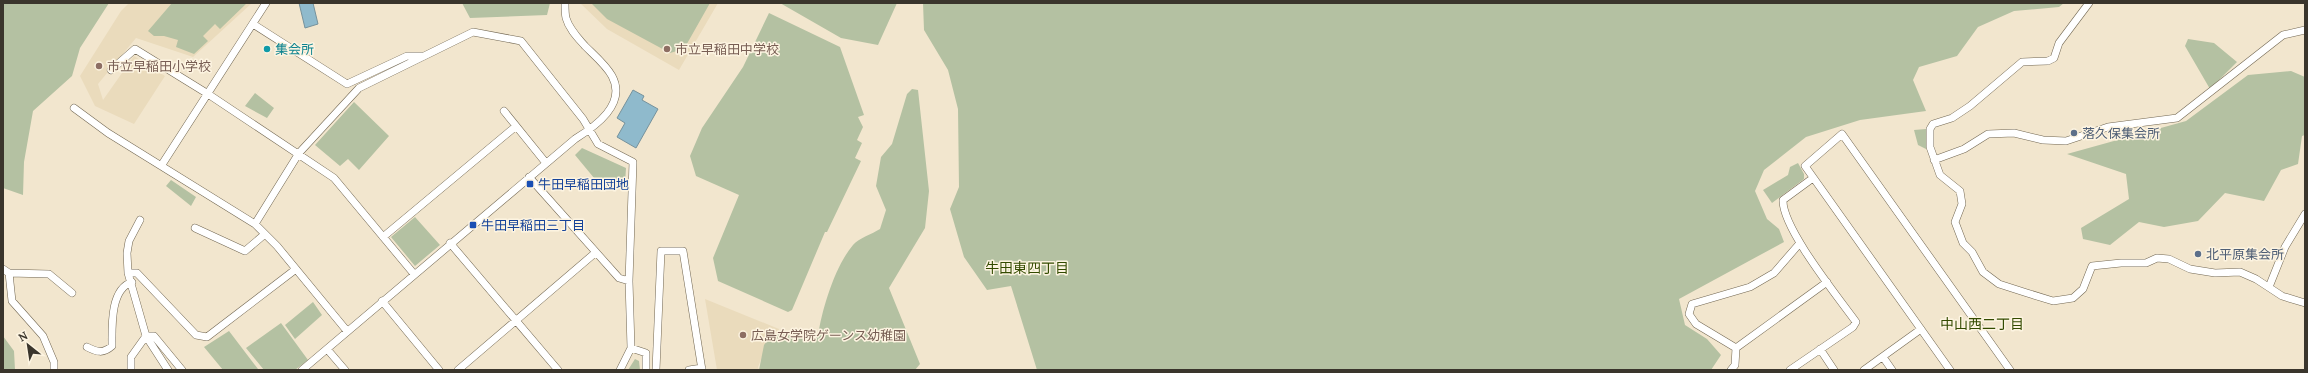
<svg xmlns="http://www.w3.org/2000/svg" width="2308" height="373" font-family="Lora,'Noto Sans JP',serif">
	<rect width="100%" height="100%" fill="#f2e6ce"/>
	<path fill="#eadbbc" d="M 129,3 L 252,3 L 193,57 L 136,38 L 98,84 L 103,100 L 134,56 L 165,76 L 134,124 L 95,106 L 80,76 L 121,11 Z
		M 580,3 L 718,3 L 679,70 L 607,29 Z
		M 705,299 L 779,329 L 778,333 L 770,337 L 758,367 L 759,370 L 717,370 Z"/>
	<path fill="#b4c1a2" d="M 3,3 L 109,3 L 80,48 L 72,76 L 33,111 L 24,162 L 23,195 L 3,188 Z
		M 172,3 L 247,3 L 220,29 L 215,24 L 203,36 L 208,41 L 194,54 L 176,47 L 178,40 L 164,36 L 154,36 L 148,31 Z
		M 462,3 L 550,3 L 547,15 L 470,18 Z
		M 591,3 L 710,3 L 684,49 L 670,53 L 607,19 Z
		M 780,3 L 897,3 L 878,45 L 841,38 Z
		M 923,3 L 2064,3 L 2059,7 L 2014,11 L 1978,27 L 1957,56 L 1919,67 L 1913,80 L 1926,111 L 1860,120 L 1806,137 L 1764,170 L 1755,191 L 1767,219 L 1779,229 L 1784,242 L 1679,299 L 1685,325 L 1707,339 L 1721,355 L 1711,370 L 1037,370 L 1011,286 L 987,290 L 964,257 L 950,209 L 959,187 L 958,109 L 948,70 L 924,30 Z
		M 769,13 L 840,47 L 864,115 L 858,117 L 863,127 L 857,140 L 862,143 L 855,158 L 861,161 L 827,232 L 825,232 L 792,310 L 788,312 L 718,281 L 713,258 L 739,195 L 696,176 L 690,156 L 702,128 L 743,67 Z
		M 2188,39 L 2214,43 L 2237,62 L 2210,89 L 2185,46 Z
		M 2291,71 L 2305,77 L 2305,135 L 2302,136 L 2298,164 L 2281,170 L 2264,201 L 2225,193 L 2198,221 L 2164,227 L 2139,222 L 2110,245 L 2083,239 L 2081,228 L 2129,199 L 2126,174 L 2067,154 L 2186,121 L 2248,75 Z
		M 912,89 L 918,90 L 929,191 L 925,228 L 889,288 L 920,364 L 915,370 L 759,370 L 764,345 L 770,337 L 778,333 L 800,337 L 818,336 C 822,309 835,266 853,245 C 859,238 872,234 880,229 L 886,210 L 876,186 L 881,157 L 892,144 L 907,94 Z
		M 255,93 L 274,108 L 267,118 L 245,106 Z
		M 354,102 L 389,136 L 359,170 L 348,159 L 340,166 L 315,145 Z
		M 1926,129 L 1926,149 L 1918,145 L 1914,130 Z
		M 582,148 L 626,168 L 625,184 L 613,183 L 604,190 L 575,155 Z
		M 1798,163 L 1804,174 L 1804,179 L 1772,203 L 1763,190 L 1788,175 L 1790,167 Z
		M 171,180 L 196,197 L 191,206 L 166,186 Z
		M 415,217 L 440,245 L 415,266 L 391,237 Z
		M 313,302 L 322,315 L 295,339 L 285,325 Z
		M 281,323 L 308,360 L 295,370 L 264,370 L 246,348 Z
		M 229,331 L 258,369 L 257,370 L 223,370 L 204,347 Z
		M 3,336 L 14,351 L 15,370 L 3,370 Z
		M 635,359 L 639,361 L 640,370 L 628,370 Z"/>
	<path fill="#8fbacc" stroke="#76929c" d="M 299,3 L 313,3 L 318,24 L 305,28 Z
		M 633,90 L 644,96 L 642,100 L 658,109 L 636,148 L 617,137 L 625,123 L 617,118 Z"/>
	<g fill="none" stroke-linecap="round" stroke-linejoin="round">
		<g stroke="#726752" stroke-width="8">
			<path id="minor" d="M 2089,3 L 2059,43 L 2054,58 L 2048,61 L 2022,62 L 1970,106 L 1952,118 L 1933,124 L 1930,129 L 1930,147 L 1940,175 L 1960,191 L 1962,204 L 1955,222 L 1963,243 L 1972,252 L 1983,272 L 1999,284 L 2027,293 L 2053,301 L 2073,298 L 2083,289 L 2092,266 L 2121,263 L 2146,263 L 2157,258 L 2169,259 L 2190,269 L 2215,273 L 2240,272 L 2256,279 L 2282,296 L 2305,303
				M 253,24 L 347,84 L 407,56 L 422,56
				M 111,70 L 135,49 L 208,94 L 334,178 L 414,274
				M 74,108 L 108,133 L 255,224 L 277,246 L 347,331
				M 504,111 L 546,163
				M 1934,160 L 1964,149 L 1988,134 L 2014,133 L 2043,140 L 2066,141 L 2108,127 L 2177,118 L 2283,35 L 2305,30
				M 161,166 L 266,3
				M 529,177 L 619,278 L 629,281
				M 140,220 L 129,241 L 127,253 L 128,273 L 146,336 L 168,370
				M 255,224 L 299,153 L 359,88 L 473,32 L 521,41 L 583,119 L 598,144 L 633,162 L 629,281 L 631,348 L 620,370
				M 195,228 L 245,251 L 265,234
				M 383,237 L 515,127
				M 450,243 L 558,370
				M 3,269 L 9,273 L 12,301 L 43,336 L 54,362 L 54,370
				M 9,273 L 49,274 L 72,293
				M 128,273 L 137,273 L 196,335 L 207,337 L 296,269
				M 2269,287 L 2285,247 L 2305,214
				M 382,301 L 439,370
				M 87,347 C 97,352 103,354 112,346 C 112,327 110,289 132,282
				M 631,348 L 646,353 L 646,370
				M 1736,348 L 1827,282
				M 327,349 L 345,370
				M 1820,349 L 1834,370
				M 1883,357 L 1892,370
				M 131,370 L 131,357 L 146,336 L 154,336 L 182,370
				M 302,370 L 575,139 C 596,126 627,104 612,76 C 606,65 594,55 585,46 C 578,38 569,29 566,18 C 565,14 565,8 565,3
				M 458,370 L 595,253
				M 656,370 L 661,251 L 683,251 L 702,370
				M 689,370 L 702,368
				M 1731,370 L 1735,365 L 1736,348 L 1696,324 L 1689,314 L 1692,304 L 1750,287 L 1774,273 L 1800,243
				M 1790,370 L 1853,327 L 1856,322 C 1838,297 1782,228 1783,200 L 1813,178
				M 1864,370 L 1921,329
				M 1950,370 L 1805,166 L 1842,134 L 2010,370"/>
		</g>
		<use href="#minor" stroke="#fff" stroke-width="7"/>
	</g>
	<circle fill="#0f9aa8" stroke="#fdf4e1" stroke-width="1.5" cx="267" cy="49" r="4"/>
	<g fill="#8d6e63" stroke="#fdf4e1" stroke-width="1.5">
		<circle cx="667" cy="49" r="4"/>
		<circle cx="99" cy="66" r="4"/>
		<circle cx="743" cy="335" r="4"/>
	</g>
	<g fill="#5c6f8a" stroke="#fdf4e1" stroke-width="1.5">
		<circle cx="2074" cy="133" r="4"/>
		<circle cx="2198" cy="254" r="4"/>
	</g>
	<g fill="#1a4fb4" stroke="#fdf4e1" stroke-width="1.5">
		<rect x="526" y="180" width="8" height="8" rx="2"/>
		<rect x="469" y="221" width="8" height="8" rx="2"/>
	</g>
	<g text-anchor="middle" stroke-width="3" stroke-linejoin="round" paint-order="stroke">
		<g font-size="13" fill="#0d838f" stroke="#fdf4e1" text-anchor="start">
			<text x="275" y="54">集会所</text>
		</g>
		<g font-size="13" fill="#785e54" stroke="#fdf4e1" text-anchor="start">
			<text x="675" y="54">市立早稲田中学校</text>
			<text x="107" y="71">市立早稲田小学校</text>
			<text x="751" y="340">広島女学院ゲーンス幼稚園</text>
		</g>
		<g font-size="13" fill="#4e5e75" stroke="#fdf4e1" text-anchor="start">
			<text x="2082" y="138">落久保集会所</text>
			<text x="2206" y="259">北平原集会所</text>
		</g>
		<g font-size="13" fill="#164399" stroke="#fdf4e1" text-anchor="start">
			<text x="538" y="189">牛田早稲田団地</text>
			<text x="481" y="230">牛田早稲田三丁目</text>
		</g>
		<g font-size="14" fill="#334b00" stroke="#fdf4e1">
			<text x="1027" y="273">牛田東四丁目</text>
			<text x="1982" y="329">中山西二丁目</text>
		</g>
	</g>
	<rect width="2308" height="373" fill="none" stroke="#3a352c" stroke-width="8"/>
	<g transform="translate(28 345) rotate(330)" stroke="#fdf4e1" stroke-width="3" paint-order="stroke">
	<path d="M0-3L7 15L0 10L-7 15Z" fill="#3a352c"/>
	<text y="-6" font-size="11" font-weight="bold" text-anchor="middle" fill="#3a352c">N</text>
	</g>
</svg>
